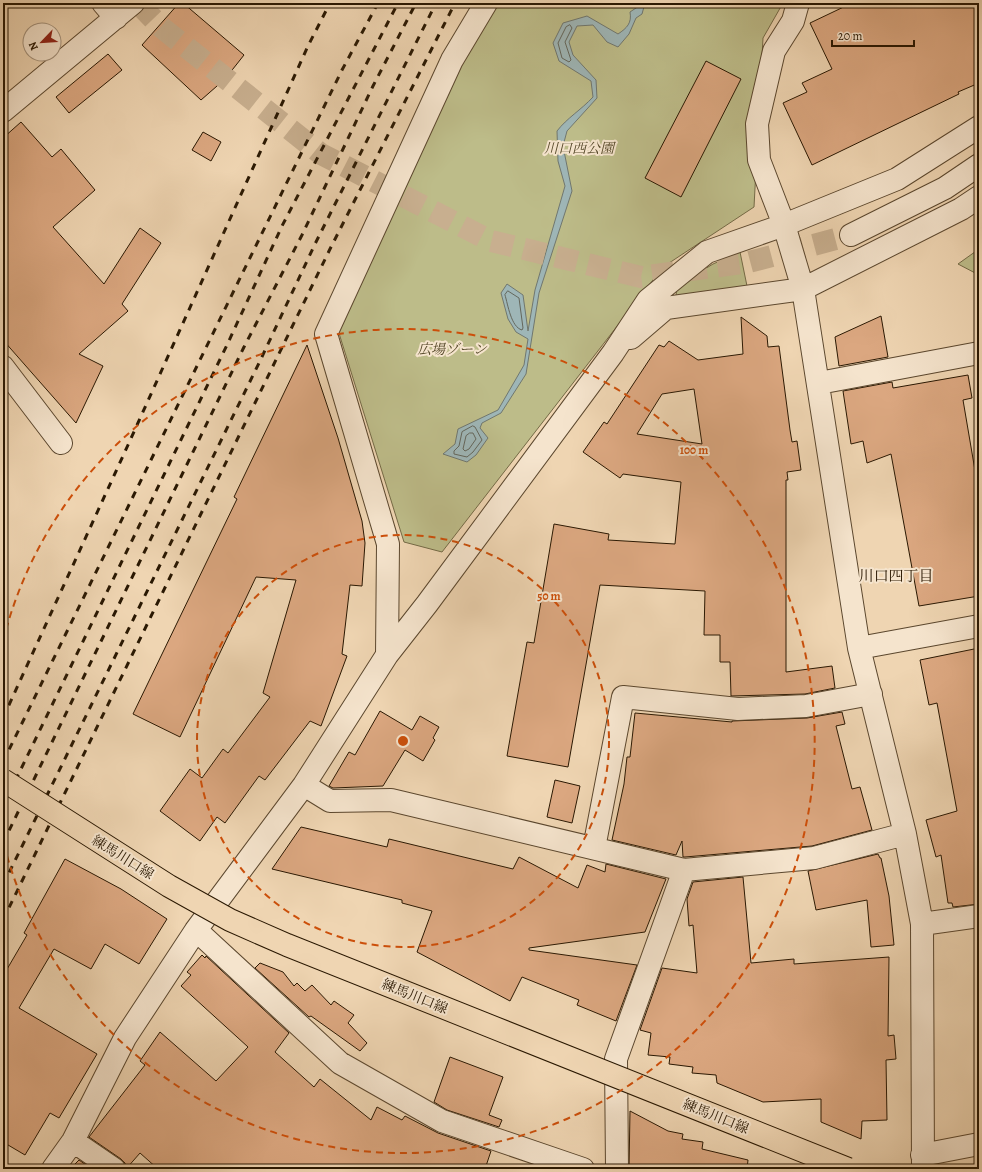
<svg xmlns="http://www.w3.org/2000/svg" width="982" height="1172" font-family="Alegreya,'Noto Serif JP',serif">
	<rect width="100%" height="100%" fill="#efd5b2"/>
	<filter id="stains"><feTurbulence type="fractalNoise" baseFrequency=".005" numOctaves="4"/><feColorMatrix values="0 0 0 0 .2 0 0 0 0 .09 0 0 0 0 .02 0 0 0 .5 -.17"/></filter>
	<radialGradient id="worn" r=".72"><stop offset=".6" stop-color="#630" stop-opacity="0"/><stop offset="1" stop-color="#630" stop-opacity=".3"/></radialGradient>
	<path fill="#bdbc89" stroke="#746a46" d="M 495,3 L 783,3 L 763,38 L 754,207 L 663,267 L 442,552 L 404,542 L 338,330 L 455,70 Z
		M 979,249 L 979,275 L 958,264 Z
		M 740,252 L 747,286 L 676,296 L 677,286 L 713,264 Z"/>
	<path fill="#9eb6b7" stroke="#70776f" d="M 640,3 L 645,3 L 642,14 L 636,18 L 629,34 L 618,47 L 607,42 L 593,25 L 577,26 L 569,42 L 573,55 L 596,80 L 597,98 L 567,131 L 563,146 L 572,191 L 539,293 L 526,374 L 501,413 L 482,423 L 480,428 L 488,438 L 476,455 L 467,462 L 443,454 L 455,444 L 458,429 L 498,410 L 524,365 L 528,339 L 516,332 L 508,319 L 501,293 L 507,284 L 523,295 L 528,331 L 535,290 L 565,186 L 558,161 L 557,131 C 567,118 581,110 593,97 L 591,81 L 559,61 L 553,43 L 563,23 L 587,16 L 618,34 C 627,28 632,23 630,12 L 639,6 Z"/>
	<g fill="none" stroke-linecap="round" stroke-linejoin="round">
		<path stroke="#64675c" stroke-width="1" d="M 570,25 L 572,28 L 565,42 L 571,60 L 569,62 L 562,58 L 558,43 L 566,27 Z
			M 508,291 L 519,298 L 523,328 L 522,330 C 511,327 508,305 505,295 Z
			M 473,426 L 475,427 L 482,440 L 473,452 L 467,457 L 454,454 L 454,451 L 459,446 L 462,432 Z
			M 470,433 L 473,433 L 476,439 L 469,449 L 465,451 L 463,449 L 466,436 Z"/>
	</g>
	<path fill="#dba780" stroke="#2a1802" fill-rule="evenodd" d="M 179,3 L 183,3 L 244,55 L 225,79 L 201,100 L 142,45 Z
		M 852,3 L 979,3 L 979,83 L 958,92 L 959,94 L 812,165 L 783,103 L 807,92 L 802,83 L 832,69 L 810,23 Z
		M 108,54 L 122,70 L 69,113 L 56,97 Z
		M 706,61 L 741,79 L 681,197 L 645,178 Z
		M 21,122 L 52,157 L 61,149 L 95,190 L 53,227 L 104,284 L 140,228 L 161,243 L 122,304 L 128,311 L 79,354 L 103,366 L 76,423 L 3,340 L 3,138 Z
		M 203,132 L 221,142 L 211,161 L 192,150 Z
		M 881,316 L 888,357 L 839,366 L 835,337 Z
		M 741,317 L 767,336 L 768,347 L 779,346 L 790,430 L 792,442 L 797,441 L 801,470 L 787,472 L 788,480 L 786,480 L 786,672 L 832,666 L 835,688 L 805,694 L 731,696 L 730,662 L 720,662 L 720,635 L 704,635 L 705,591 L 600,585 L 568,767 L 507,756 L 527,642 L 534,643 L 554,524 L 609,534 L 608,540 L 675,544 L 681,482 L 623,474 L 620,478 L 583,452 L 604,422 L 607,424 L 659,345 L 664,347 L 669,341 L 698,360 L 743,354 ZM 694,389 L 702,444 L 637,434 L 662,394 Z
		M 307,345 L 338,438 L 362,521 L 365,543 L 362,586 L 350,585 L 342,654 L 347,656 L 321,726 L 310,721 L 265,780 L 259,776 L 225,823 L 217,817 L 200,841 L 160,811 L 190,769 L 202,778 L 223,749 L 228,753 L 270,697 L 263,693 L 296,580 L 256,577 L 180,737 L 133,714 L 237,499 L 234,497 Z
		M 968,375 L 972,398 L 963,400 L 979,494 L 979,596 L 919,606 L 891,454 L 867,463 L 863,441 L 851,444 L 843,391 L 892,382 L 893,388 Z
		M 979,648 L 979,904 L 953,907 L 952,903 L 948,903 L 941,855 L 936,857 L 926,820 L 957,811 L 937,703 L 929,705 L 920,660 Z
		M 380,711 L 412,730 L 420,716 L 439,727 L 433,738 L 435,740 L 423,761 L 405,750 L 383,786 L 333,788 L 329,786 L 349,752 L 355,755 Z
		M 842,712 L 845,724 L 836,726 L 852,789 L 860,787 L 872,830 L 812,846 L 685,857 L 683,857 L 682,841 L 676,855 L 612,840 L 624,784 L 627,757 L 630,757 L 635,713 L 732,722 L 732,721 L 807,718 Z
		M 555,780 L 580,786 L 572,823 L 547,817 Z
		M 301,827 L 387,847 L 389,839 L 513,869 L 519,857 L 578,888 L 587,865 L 605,872 L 606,864 L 666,879 L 645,932 L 529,948 L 529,950 L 637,965 L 616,1021 L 577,1005 L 579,1000 L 522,977 L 510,1001 L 417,952 L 432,911 L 402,903 L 402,900 L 272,869 Z
		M 878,854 L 880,858 L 881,858 L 889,896 L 894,945 L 871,947 L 867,900 L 816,910 L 808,871 Z
		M 65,859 L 121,889 L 167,919 L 139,964 L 105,944 L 91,969 L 54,949 L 19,1008 L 97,1054 L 59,1118 L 50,1113 L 25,1155 L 3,1142 L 3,976 L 27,935 L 24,933 Z
		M 743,877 L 751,963 L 794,959 L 794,964 L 889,957 L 888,1036 L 894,1035 L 896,1059 L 886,1060 L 887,1120 L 862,1121 L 861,1139 L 821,1122 L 821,1099 L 763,1102 L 717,1083 L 716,1075 L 692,1073 L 693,1067 L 669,1064 L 670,1057 L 648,1055 L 651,1033 L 640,1030 L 662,968 L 697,973 L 693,925 L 689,926 L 687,899 L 693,882 Z
		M 202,955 L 205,958 L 206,956 L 289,1033 L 275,1052 L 314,1087 L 320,1079 L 371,1120 L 377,1107 L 402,1120 L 405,1116 L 438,1133 L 491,1151 L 485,1169 L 158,1169 L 140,1153 L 126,1169 L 125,1163 L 121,1159 L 89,1137 L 145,1065 L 140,1061 L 160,1032 L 216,1081 L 248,1047 L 181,986 L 191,975 L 187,972 Z
		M 260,963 L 283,972 L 294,986 L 297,983 L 305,991 L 312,985 L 331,1005 L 334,1001 L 354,1015 L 348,1023 L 367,1043 L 360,1051 L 311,1016 L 309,1017 L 255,968 Z
		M 450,1057 L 503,1077 L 489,1115 L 502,1120 L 499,1127 L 447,1110 L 434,1102 Z
		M 630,1111 L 668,1131 L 683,1134 L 682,1139 L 703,1142 L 702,1149 L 748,1160 L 747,1169 L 629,1169 Z
		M 79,1160 L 92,1169 L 70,1169 Z"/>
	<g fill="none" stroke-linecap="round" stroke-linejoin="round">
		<path stroke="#c8af8f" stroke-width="22" stroke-dasharray="22 11" stroke-linecap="butt" d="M 138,3 L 161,27 L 321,154 L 491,241 L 641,277 L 749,262 L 851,235"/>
		<g stroke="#5b472e" stroke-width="24">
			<path id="minor" d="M 103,3 L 116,18
				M 798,3 L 793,21 L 774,51 L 757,124 L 759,160 L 784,225 L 803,289 L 859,648 L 905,834 L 922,924 L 923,1169
				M 3,111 L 133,3
				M 851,235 L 945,188 L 979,165
				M 631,338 L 666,308 L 803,289 L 961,209 L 979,197
				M 3,367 L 61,443
				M 819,383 L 979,353
				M 859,648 L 979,626
				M 387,655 L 388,544 L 326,334 L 452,60 L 486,3
				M 304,785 L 330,801 L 391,800 L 684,870 L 814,858 L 905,834
				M 594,848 L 623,697 L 738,709 L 806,706 L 871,694
				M 922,924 L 979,916
				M 196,930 L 340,1063 L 442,1121 L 583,1169
				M 73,1141 L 114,1169
				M 922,1155 L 979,1144
				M 53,1169 L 73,1141 L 125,1038 L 196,930 L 304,785 L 387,655 L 427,604 L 613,353 L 648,300 L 707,252 L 784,225 L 897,179 L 979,127
				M 617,1169 L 616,1059 L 684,870"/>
		</g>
		<use href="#minor" stroke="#f5e4cd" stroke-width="22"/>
		<path stroke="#2a1802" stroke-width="3" stroke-dasharray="7 7" stroke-linecap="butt" d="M 3,718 L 128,445 L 308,46 L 330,3
			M 3,762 L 342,70 L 378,3
			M 3,806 L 227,345 L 282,226 L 398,3
			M 3,843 L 244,347 L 302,235 L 373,86 L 416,3
			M 3,885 L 260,361 L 315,244 L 436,3
			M 3,920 L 330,249 L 455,3"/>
		<g stroke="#2a1802" stroke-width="24" stroke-linecap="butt">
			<path id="major-bridge" d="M 3,780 L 169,886 L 230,920 L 287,945 L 848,1169"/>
		</g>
		<use href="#major-bridge" stroke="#efd5b2" stroke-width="22"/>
	</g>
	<g fill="none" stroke="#cc4f0a" stroke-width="2" stroke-dasharray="7 5">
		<circle cx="403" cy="741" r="206"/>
		<path d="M3 641A412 412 0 1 1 3 841"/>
	</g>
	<g text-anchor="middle" stroke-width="4" stroke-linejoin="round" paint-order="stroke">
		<g font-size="14" font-style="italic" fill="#56492a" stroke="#f5e4cd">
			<text x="579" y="153">川口西公園</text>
			<text x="452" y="354">広場ゾーン</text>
		</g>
		<g font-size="14" fill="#2a1802" stroke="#f5e4cd">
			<text transform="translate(123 857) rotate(32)" y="5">練馬川口線</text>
			<text transform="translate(415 996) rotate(22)" y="5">練馬川口線</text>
			<text transform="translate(716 1116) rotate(22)" y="5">練馬川口線</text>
		</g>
		<g font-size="15" fill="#2a1802" stroke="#f5e4cd">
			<text x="896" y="581">川口四丁目</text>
		</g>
	</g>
	<circle cx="403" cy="741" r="6" fill="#cc4f0a" stroke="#f5e4cd" stroke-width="2"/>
	<g font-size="12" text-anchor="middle" font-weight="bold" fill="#cc4f0a" stroke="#f5e4cd" stroke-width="4" stroke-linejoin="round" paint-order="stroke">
		<text x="694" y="454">100 m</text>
		<text x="549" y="600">50 m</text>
	</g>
	<rect width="982" height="1172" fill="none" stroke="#efd5b2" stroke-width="16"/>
	<rect x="4" y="4" width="974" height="1164" fill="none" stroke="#2a1802" stroke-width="2"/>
	<rect x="8" y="8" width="966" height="1156" fill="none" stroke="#2a1802"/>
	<g transform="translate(42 42) rotate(245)"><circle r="19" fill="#f5e4cd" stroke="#a4927c"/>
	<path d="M0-3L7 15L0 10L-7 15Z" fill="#8f2418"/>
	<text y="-6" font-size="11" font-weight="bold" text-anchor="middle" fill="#2a1802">N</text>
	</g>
	<path d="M832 40v6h82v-6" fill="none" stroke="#2a1802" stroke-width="2"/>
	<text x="838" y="40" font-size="12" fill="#2a1802" stroke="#f5e4cd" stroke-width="3" paint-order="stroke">20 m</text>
	<rect width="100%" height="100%" filter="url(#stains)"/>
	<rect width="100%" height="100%" fill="url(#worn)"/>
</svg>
